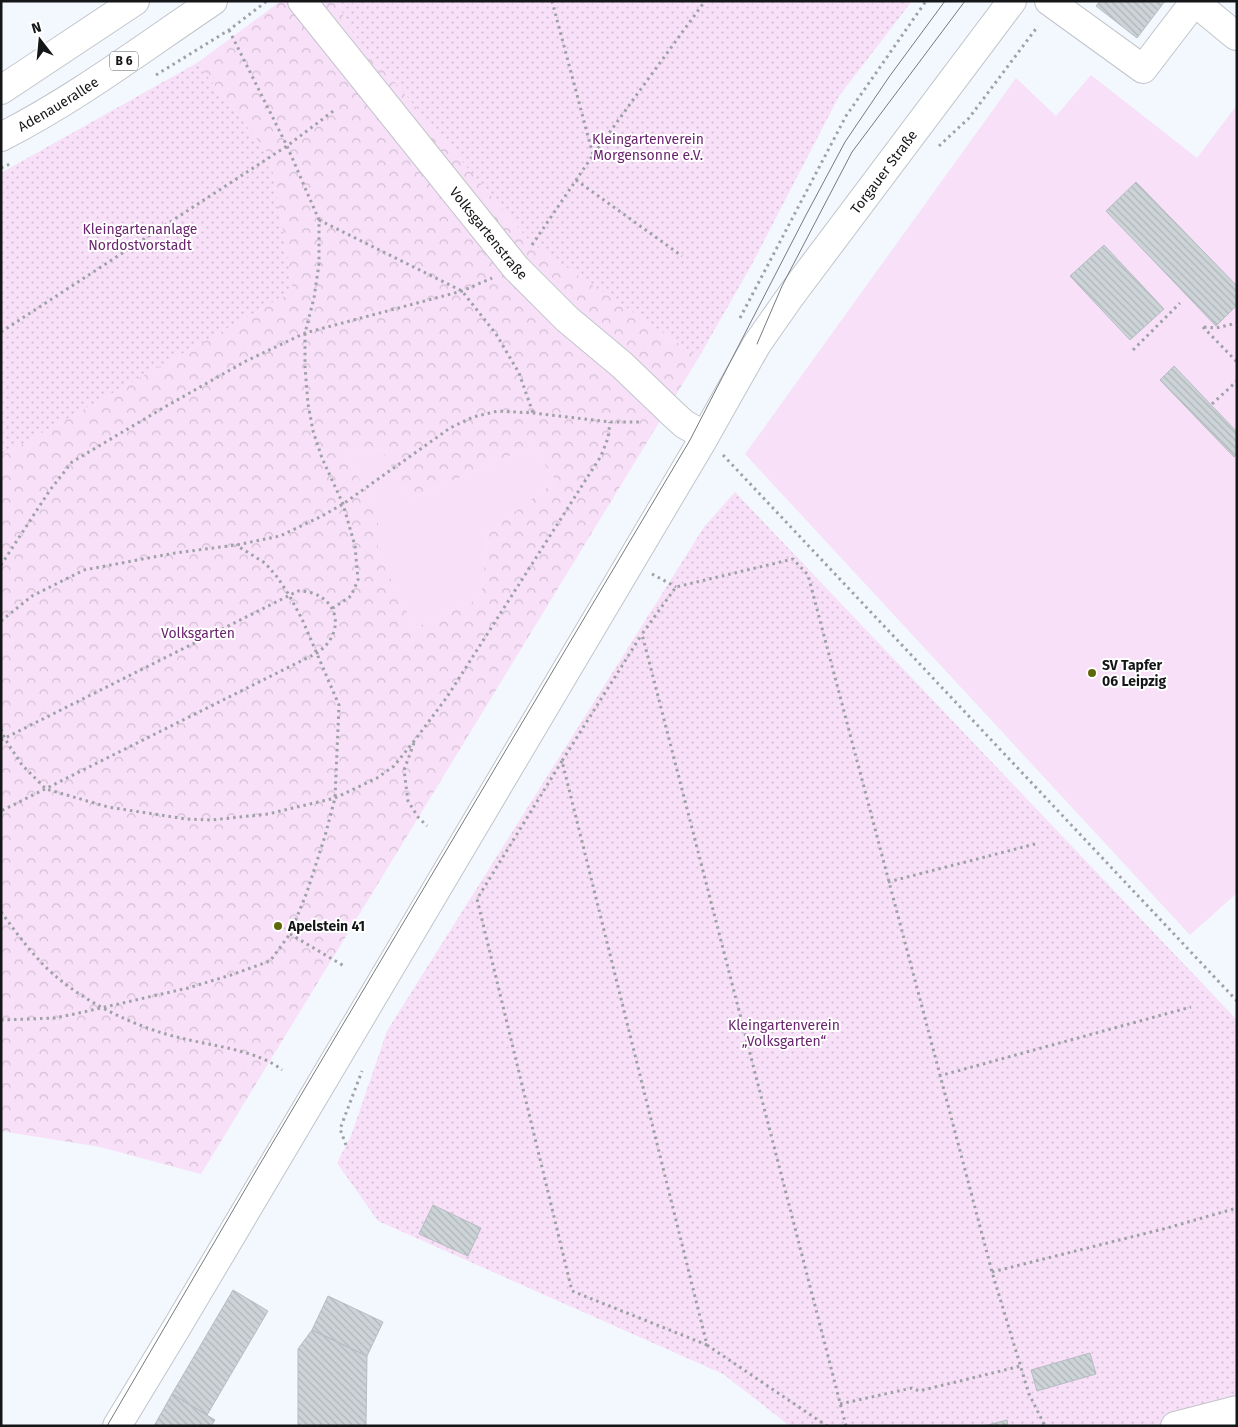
<svg xmlns="http://www.w3.org/2000/svg" width="1238" height="1427" font-family="'Fira Sans',sans-serif">
	<defs>
		<pattern id="forest-crowns" width="20" height="18" patternUnits="userSpaceOnUse" patternTransform="scale(1.25)"><rect width="20" height="18" fill="#f7e0f8"/><path d="M2 6a3 3 0 1 1 6 0M12 15a3 3 0 1 1 6 0" fill="none" stroke="#d3bfd4"/></pattern>
		<pattern id="garden-dots" width="8" height="8" patternUnits="userSpaceOnUse" patternTransform="scale(1.25)"><rect width="8" height="8" fill="#f7e0f8"/><path d="M2 2h.1M6 6h.1" fill="none" stroke="#d3bfd4" stroke-width="1.8" stroke-linecap="round"/></pattern>
		<pattern id="building-back-hatch" width="6" height="6" patternUnits="userSpaceOnUse" patternTransform="scale(1.25)"><rect width="6" height="6" fill="#cdd4d8"/><path d="M-1 5l2 2M0 0l6 6M5-1l2 2" fill="none" stroke="#afb5b9"/></pattern>
	</defs>
	<rect width="100%" height="100%" fill="#f3f7fe"/>
	<path fill="#f7e0f8" d="M 1091,75 L 1197,158 L 1237,105 L 1237,893 L 1190,935 L 745,454 L 1016,78 L 1056,116 Z
		M 532,446 L 556,481 L 488,532 L 481,598 L 415,628 L 378,553 L 378,509 L 344,454 L 380,448 L 411,499 Z"/>
	<path fill="url(#forest-crowns)" fill-rule="evenodd" d="M 281,1 L 338,1 L 348,27 L 532,244 L 699,357 L 201,1174 L 100,1147 L 1,1131 L 1,456 L 293,291 L 270,156 L 197,63 ZM 532,446 L 556,481 L 488,532 L 481,598 L 415,628 L 378,553 L 378,509 L 344,454 L 380,448 L 411,499 Z"/>
	<path fill="url(#garden-dots)" d="M 338,1 L 912,1 L 839,96 L 752,264 L 699,357 L 532,244 L 348,27 Z
		M 197,63 L 270,156 L 293,291 L 1,456 L 1,173 Z
		M 735,492 L 1237,1020 L 1237,1426 L 790,1426 L 723,1374 L 378,1221 L 337,1163 L 351,1136 L 387,1031 L 704,527 Z"/>
	<path fill="url(#building-back-hatch)" stroke="#b6bdc2" d="M 1100,1 L 1165,1 L 1137,38 L 1096,6 Z
		M 1136,182 L 1237,286 L 1237,305 L 1216,326 L 1106,211 Z
		M 1104,245 L 1164,309 L 1130,340 L 1070,276 Z
		M 1174,366 L 1237,432 L 1237,454 L 1234,457 L 1160,380 Z
		M 433,1205 L 481,1228 L 468,1256 L 419,1234 Z
		M 233,1290 L 268,1311 L 207,1415 L 172,1394 Z
		M 328,1296 L 383,1322 L 367,1356 L 312,1330 Z
		M 312,1330 L 367,1356 L 366,1426 L 298,1426 L 298,1349 Z
		M 1090,1353 L 1096,1374 L 1037,1391 L 1031,1370 Z
		M 172,1394 L 215,1420 L 211,1426 L 154,1426 Z
		M 1007,1420 L 1008,1426 L 984,1426 Z"/>
	<g fill="none" stroke-linecap="round" stroke-linejoin="round">
		<g stroke="#c1c5cb" stroke-width="30">
			<g id="minor">
				<path id="s1" d="M 302,1 L 516,268 L 567,319 L 622,365 L 672,413 L 684,424 L 705,436"/>
				<path d="M 1049,1 L 1143,69 L 1195,1"/>
				<path d="M 1197,1 L 1202,8 L 1236,36"/>
				<path d="M 1175,1426 L 1237,1410"/>
			</g>
		</g>
		<g stroke="#c1c5cb" stroke-width="30">
			<g id="major">
				<path d="M 1,90 L 135,1"/>
				<path id="s2" d="M 1,137 C 76,99 143,48 213,1"/>
				<path id="s3" d="M 117,1426 L 177,1327 L 701,443 L 757,344 L 792,294 L 1012,1"/>
			</g>
		</g>
		<path stroke="#9ea1a6" stroke-width="3" stroke-dasharray="2.5 4" stroke-linecap="butt" d="M 552,1 L 593,155
			M 229,30 L 287,146 L 319,220 L 319,264 L 314,298 L 305,333 L 305,367 L 308,404 L 313,431 L 322,458 L 343,504 L 355,546 L 358,580 L 351,596 L 333,608
			M 156,75 L 229,30 L 267,1
			M 939,146 L 969,118 L 1038,26
			M 1,168 L 10,164
			M 576,180 L 682,256
			M 319,220 L 462,291 L 496,334 L 519,373 L 533,413
			M 532,245 L 593,155 L 705,1
			M 740,318 L 846,116 L 926,1
			M 1203,327 L 1237,362
			M 1204,327 L 1216,328 L 1237,323
			M 1,332 L 287,146 L 336,109
			M 1133,350 L 1180,303
			M 1212,404 L 1237,381
			M 723,455 L 1237,1001
			M 1,565 L 50,490 L 72,462 L 163,408 L 246,361 L 305,333 L 462,291 L 492,278
			M 652,574 L 676,587
			M 1,621 L 32,596 L 84,570 L 175,553 L 236,545 L 280,536 L 322,516 L 343,504 L 450,428 L 473,417 L 498,411 L 533,413 L 610,422 L 642,422
			M 1,729 L 5,739 L 22,765 L 46,789 L 108,807 L 186,819 L 212,820 L 268,814 L 335,798 L 377,778 L 394,766 L 415,740 L 447,697 L 601,456 L 608,438 L 610,422
			M 1,740 L 298,591 C 337,591 349,631 317,653 L 1,811
			M 414,743 L 404,770 L 408,801 L 418,817 L 427,826
			M 562,761 L 477,899 L 572,1291 L 707,1345 L 562,761 L 642,634
			M 888,882 L 1035,844
			M 1,912 C 13,928 25,945 39,960 C 73,998 135,1028 185,1039 C 214,1046 259,1051 282,1070
			M 290,934 L 344,966
			M 1,1020 L 55,1018 L 79,1013 L 188,988 L 231,975 L 270,961 L 290,934 L 307,892 L 325,836 L 335,798 L 339,705 L 302,619 L 289,595 L 278,578 L 265,563 L 236,545
			M 939,1076 L 1191,1007
			M 346,1145 L 340,1129 L 362,1071
			M 992,1272 L 1167,1228 L 1237,1208
			M 707,1345 L 827,1426
			M 840,1404 L 912,1388 L 919,1391 L 1021,1366
			M 846,1426 L 642,634 L 676,587 L 793,559 L 808,575 L 992,1272 L 1029,1394 L 1045,1426"/>
		<use href="#minor" stroke="#fff" stroke-width="28"/>
		<use href="#major" stroke="#fff" stroke-width="28"/>
		<path stroke="#77797d" stroke-width="1" d="M 757,344 L 782,286 L 852,152 L 965,1
			M 107,1426 L 260,1164 L 690,440 L 806,215 L 845,142 L 889,77 L 945,1"/>
	</g>
	<g fill="#5f6708" stroke="#fff" stroke-width="2">
		<circle cx="1092" cy="673" r="5"/>
		<circle cx="278" cy="926" r="5"/>
	</g>
	<g text-anchor="middle" stroke-width="4" stroke-linejoin="round" paint-order="stroke">
		<rect fill="#fff" stroke="#5b5c5d" stroke-width="1" x="110" y="51.5" width="28" height="19" rx="4"/>
		<g font-size="12" font-weight="bold" fill="#151618">
			<text x="124" y="65">B 6</text>
		</g>
		<g font-size="14" fill="#151618" stroke="#fff">
			<text dy="5" stroke="none"><textPath href="#s2" startOffset="66">Adenauerallee</textPath></text>
			<text dy="5" stroke="none"><textPath href="#s3" startOffset="1471">Torgauer Straße</textPath></text>
			<text dy="5" stroke="none"><textPath href="#s1" startOffset="298">Volksgartenstraße</textPath></text>
		</g>
		<g font-size="14" fill="#6a236f" stroke="#fff">
			<text x="648" y="144">Kleingartenverein<tspan x="648" dy="16">Morgensonne e.V.</tspan></text>
			<text x="140" y="234">Kleingartenanlage<tspan x="140" dy="16">Nordostvorstadt</tspan></text>
			<text x="198" y="638">Volksgarten</text>
			<text x="784" y="1030">Kleingartenverein<tspan x="784" dy="16">„Volksgarten“</tspan></text>
		</g>
		<g font-size="14" font-weight="bold" fill="#151618" stroke="#fff" text-anchor="start">
			<text x="1102" y="670">SV Tapfer<tspan x="1102" dy="16">06 Leipzig</tspan></text>
			<text x="288" y="931">Apelstein 41</text>
		</g>
	</g>
	<rect width="1238" height="1427" fill="none" stroke="#151618" stroke-width="5"/>
	<g transform="translate(40 40) rotate(344)" stroke="#ffffff" stroke-width="4" paint-order="stroke">
	<path d="M0-4L9 19L0 12L-9 19Z" fill="#151618"/>
	<text y="-8" font-size="14" font-weight="bold" text-anchor="middle" fill="#151618">N</text>
	</g>
</svg>
